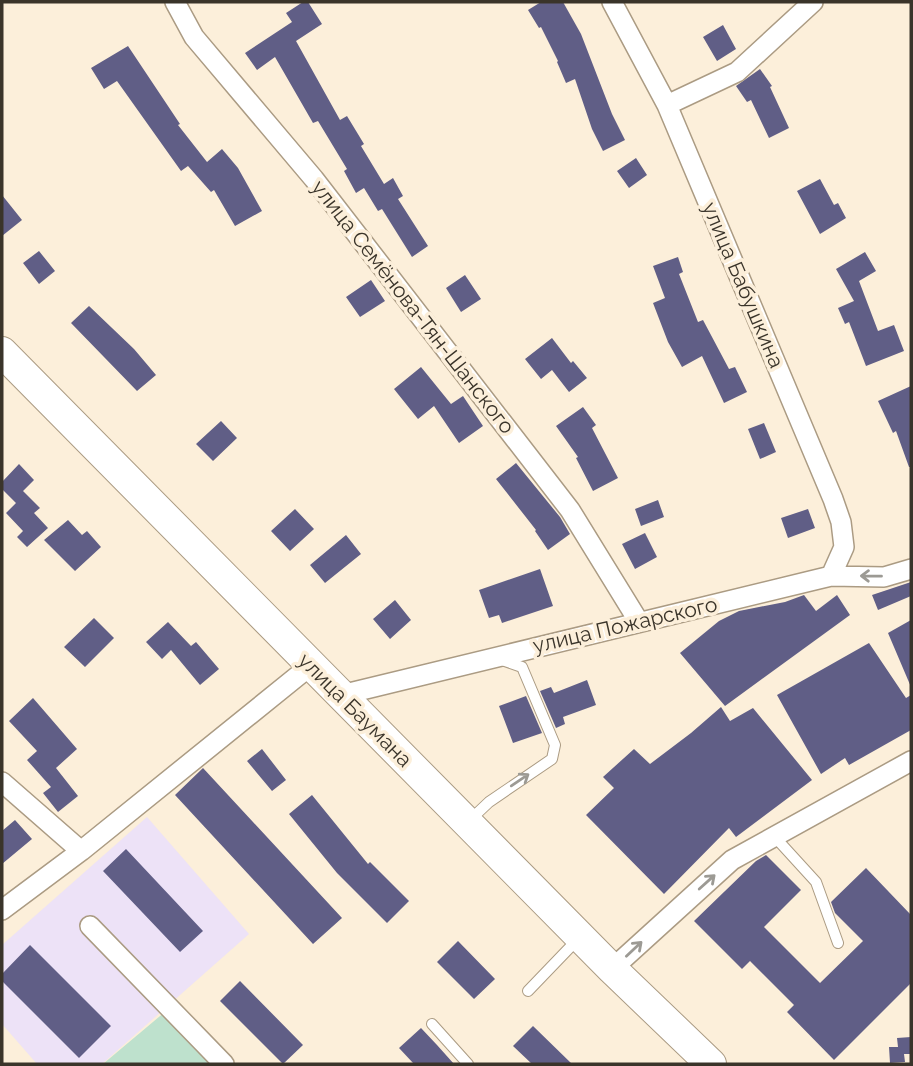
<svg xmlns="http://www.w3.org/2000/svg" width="913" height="1066" font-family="Raleway,sans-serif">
	<rect width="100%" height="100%" fill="#fcefda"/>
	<path fill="#ede2f7" d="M 147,817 L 249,934 L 102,1064 L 37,1064 L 2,1024 L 2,945 Z"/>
	<path fill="#bee1cd" d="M 166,1011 L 216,1064 L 103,1064 Z"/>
	<path fill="#605e86" d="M 303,2 L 308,2 L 322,24 L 296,41 L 340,120 L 347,116 L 364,144 L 361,146 L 384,184 L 393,178 L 403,196 L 398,199 L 428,246 L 412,257 L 382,209 L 378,211 L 364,188 L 356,193 L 344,171 L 347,169 L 318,121 L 313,123 L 275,57 L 257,70 L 245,53 L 292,22 L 286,13 Z
		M 541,2 L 563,2 L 581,34 L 612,114 L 625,140 L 603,151 L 592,129 L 575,79 L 566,83 L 557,62 L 558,61 L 541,27 L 539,28 L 528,10 Z
		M 723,25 L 736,49 L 717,61 L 703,37 Z
		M 128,46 L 180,124 L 178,125 L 207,162 L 222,149 L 238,168 L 262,211 L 235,226 L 214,190 L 211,192 L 188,166 L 181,171 L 117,81 L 104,89 L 91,68 Z
		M 760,69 L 772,86 L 770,87 L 789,128 L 769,138 L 751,100 L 747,102 L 736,86 Z
		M 636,158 L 647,175 L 629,188 L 617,171 Z
		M 820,179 L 834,205 L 838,203 L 846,218 L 820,234 L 797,191 Z
		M 2,195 L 22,220 L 2,236 Z
		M 39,251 L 55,271 L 39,284 L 23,263 Z
		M 865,252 L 876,271 L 859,281 L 878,331 L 894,325 L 904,351 L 866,366 L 849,322 L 845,324 L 838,308 L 854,301 L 836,269 Z
		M 678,257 L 683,272 L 679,274 L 698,322 L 703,320 L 729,369 L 735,367 L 747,392 L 724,403 L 702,356 L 682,367 L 668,342 L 653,303 L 665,298 L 653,266 Z
		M 465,275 L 481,299 L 461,312 L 446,288 Z
		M 371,280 L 385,301 L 360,317 L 346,297 Z
		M 89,306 L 134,349 L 156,375 L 137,391 L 71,323 Z
		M 552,338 L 571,363 L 573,361 L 587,378 L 569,392 L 552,370 L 541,379 L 525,359 Z
		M 421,367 L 451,404 L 463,396 L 483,426 L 459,443 L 434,406 L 418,419 L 394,389 Z
		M 911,386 L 911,467 L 909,467 L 896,431 L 893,433 L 878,401 Z
		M 583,407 L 596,425 L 592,428 L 618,478 L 593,491 L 576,458 L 578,457 L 556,426 Z
		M 221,421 L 237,438 L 213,461 L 196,444 Z
		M 764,423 L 776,452 L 760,459 L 748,429 Z
		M 516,463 L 560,517 L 570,534 L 548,550 L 535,531 L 536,530 L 496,479 Z
		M 19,464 L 34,480 L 23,491 L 40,508 L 34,513 L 48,528 L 27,547 L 17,537 L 23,531 L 6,513 L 16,503 L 2,489 L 2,482 Z
		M 658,500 L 664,517 L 641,526 L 635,509 Z
		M 295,509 L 314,529 L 290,551 L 271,531 Z
		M 808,509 L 815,528 L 788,538 L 781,518 Z
		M 68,520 L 82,535 L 87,531 L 101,547 L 75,571 L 44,540 Z
		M 645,533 L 657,557 L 635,569 L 622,544 Z
		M 346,535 L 361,554 L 325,583 L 310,565 Z
		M 540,569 L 553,606 L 502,623 L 499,615 L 489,618 L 479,590 Z
		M 911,582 L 911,596 L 878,610 L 872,595 Z
		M 804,595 L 816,611 L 837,595 L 850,615 L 725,706 L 680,653 L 719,621 L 739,611 L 785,602 Z
		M 395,600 L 411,620 L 390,639 L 373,619 Z
		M 94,618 L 114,638 L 85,667 L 64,647 Z
		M 911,620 L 911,687 L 888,633 Z
		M 168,622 L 191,646 L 196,642 L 219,669 L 200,685 L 171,650 L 162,659 L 146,642 Z
		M 869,643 L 906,698 L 911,695 L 911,730 L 849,765 L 845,758 L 821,774 L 777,695 Z
		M 587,680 L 596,705 L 563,717 L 565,724 L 556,728 L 540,691 L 551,687 L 554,693 Z
		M 526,696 L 542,733 L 513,743 L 499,706 Z
		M 33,698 L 77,749 L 56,768 L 78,796 L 58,812 L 43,793 L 51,787 L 27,760 L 37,751 L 9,721 Z
		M 721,707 L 730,721 L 753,708 L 812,780 L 736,837 L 729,828 L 664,894 L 586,815 L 614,788 L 603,777 L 634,749 L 650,764 L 691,733 Z
		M 262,749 L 286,780 L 272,791 L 247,761 Z
		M 203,768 L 342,918 L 313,944 L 175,795 Z
		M 312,795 L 368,864 L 370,862 L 409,901 L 387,923 L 337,873 L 289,814 Z
		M 15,820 L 32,839 L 2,864 L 2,831 Z
		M 126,849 L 203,931 L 180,952 L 103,871 Z
		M 766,855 L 801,890 L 764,927 L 820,983 L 863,941 L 835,913 L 831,902 L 866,868 L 911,915 L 911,983 L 834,1060 L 787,1012 L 794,1005 L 750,961 L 742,969 L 694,921 L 756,861 Z
		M 458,941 L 495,979 L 474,999 L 437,962 Z
		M 30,945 L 111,1026 L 79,1058 L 2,981 L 2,974 Z
		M 240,981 L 303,1045 L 283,1064 L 220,1001 Z
		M 533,1026 L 572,1064 L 532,1064 L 513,1046 Z
		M 421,1028 L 437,1045 L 454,1064 L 414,1064 L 399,1048 Z
		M 911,1037 L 911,1054 L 904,1054 L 905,1062 L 890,1063 L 889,1047 L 898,1047 L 897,1038 Z"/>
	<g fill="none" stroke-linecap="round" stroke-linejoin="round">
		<g stroke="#ab9b83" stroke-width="12">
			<path id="service" d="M 470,820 L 489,802 L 552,759 L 555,745 L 522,667 L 502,660
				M 774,836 L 816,882 L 838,943
				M 528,991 L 577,940
				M 432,1024 L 468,1064"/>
		</g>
		<g stroke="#ab9b83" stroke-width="22">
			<path id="minor" d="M 175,2 L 194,37 L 314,179 L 570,510 L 639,622
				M 612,2 L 667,105 L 833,499 L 841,522 L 844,547 L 831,576
				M 667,105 L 737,72 L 813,2
				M 341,695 L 831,576 L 884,577 L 911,569
				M 2,782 L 81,851
				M 2,910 L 81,851 L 310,666
				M 90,926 L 224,1064
				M 612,969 L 732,860 L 911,761"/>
		</g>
		<g stroke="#ab9b83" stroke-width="32">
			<path id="primary" d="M 2,352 L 612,969 L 711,1064"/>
		</g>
		<use href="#service" stroke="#fff" stroke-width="10"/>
		<use href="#minor" stroke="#fff" stroke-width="19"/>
		<use href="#primary" stroke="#fff" stroke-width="30"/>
	</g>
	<defs><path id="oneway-shaft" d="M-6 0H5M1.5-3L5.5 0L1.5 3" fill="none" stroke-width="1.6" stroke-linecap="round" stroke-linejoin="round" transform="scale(1.75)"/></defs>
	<g stroke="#9c9a94">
		<use href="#oneway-shaft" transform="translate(871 576) rotate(-179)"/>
		<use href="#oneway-shaft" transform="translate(520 780) rotate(-34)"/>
		<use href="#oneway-shaft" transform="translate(707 882) rotate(-42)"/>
		<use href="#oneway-shaft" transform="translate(634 949) rotate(-43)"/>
	</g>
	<g text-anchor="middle" stroke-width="7" stroke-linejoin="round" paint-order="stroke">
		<g font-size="21" fill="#3a342a" stroke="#fcefda">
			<text transform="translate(743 285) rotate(67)" y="7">улица Бабушкина</text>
			<text transform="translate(413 307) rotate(52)" y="7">улица Семёнова-Тян-Шанского</text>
			<text transform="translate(625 625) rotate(-13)" y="7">улица Пожарского</text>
			<text transform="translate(355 710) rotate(45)" y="7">улица Баумана</text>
		</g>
	</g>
	<rect width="913" height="1066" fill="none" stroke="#3a342a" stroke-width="7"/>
</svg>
